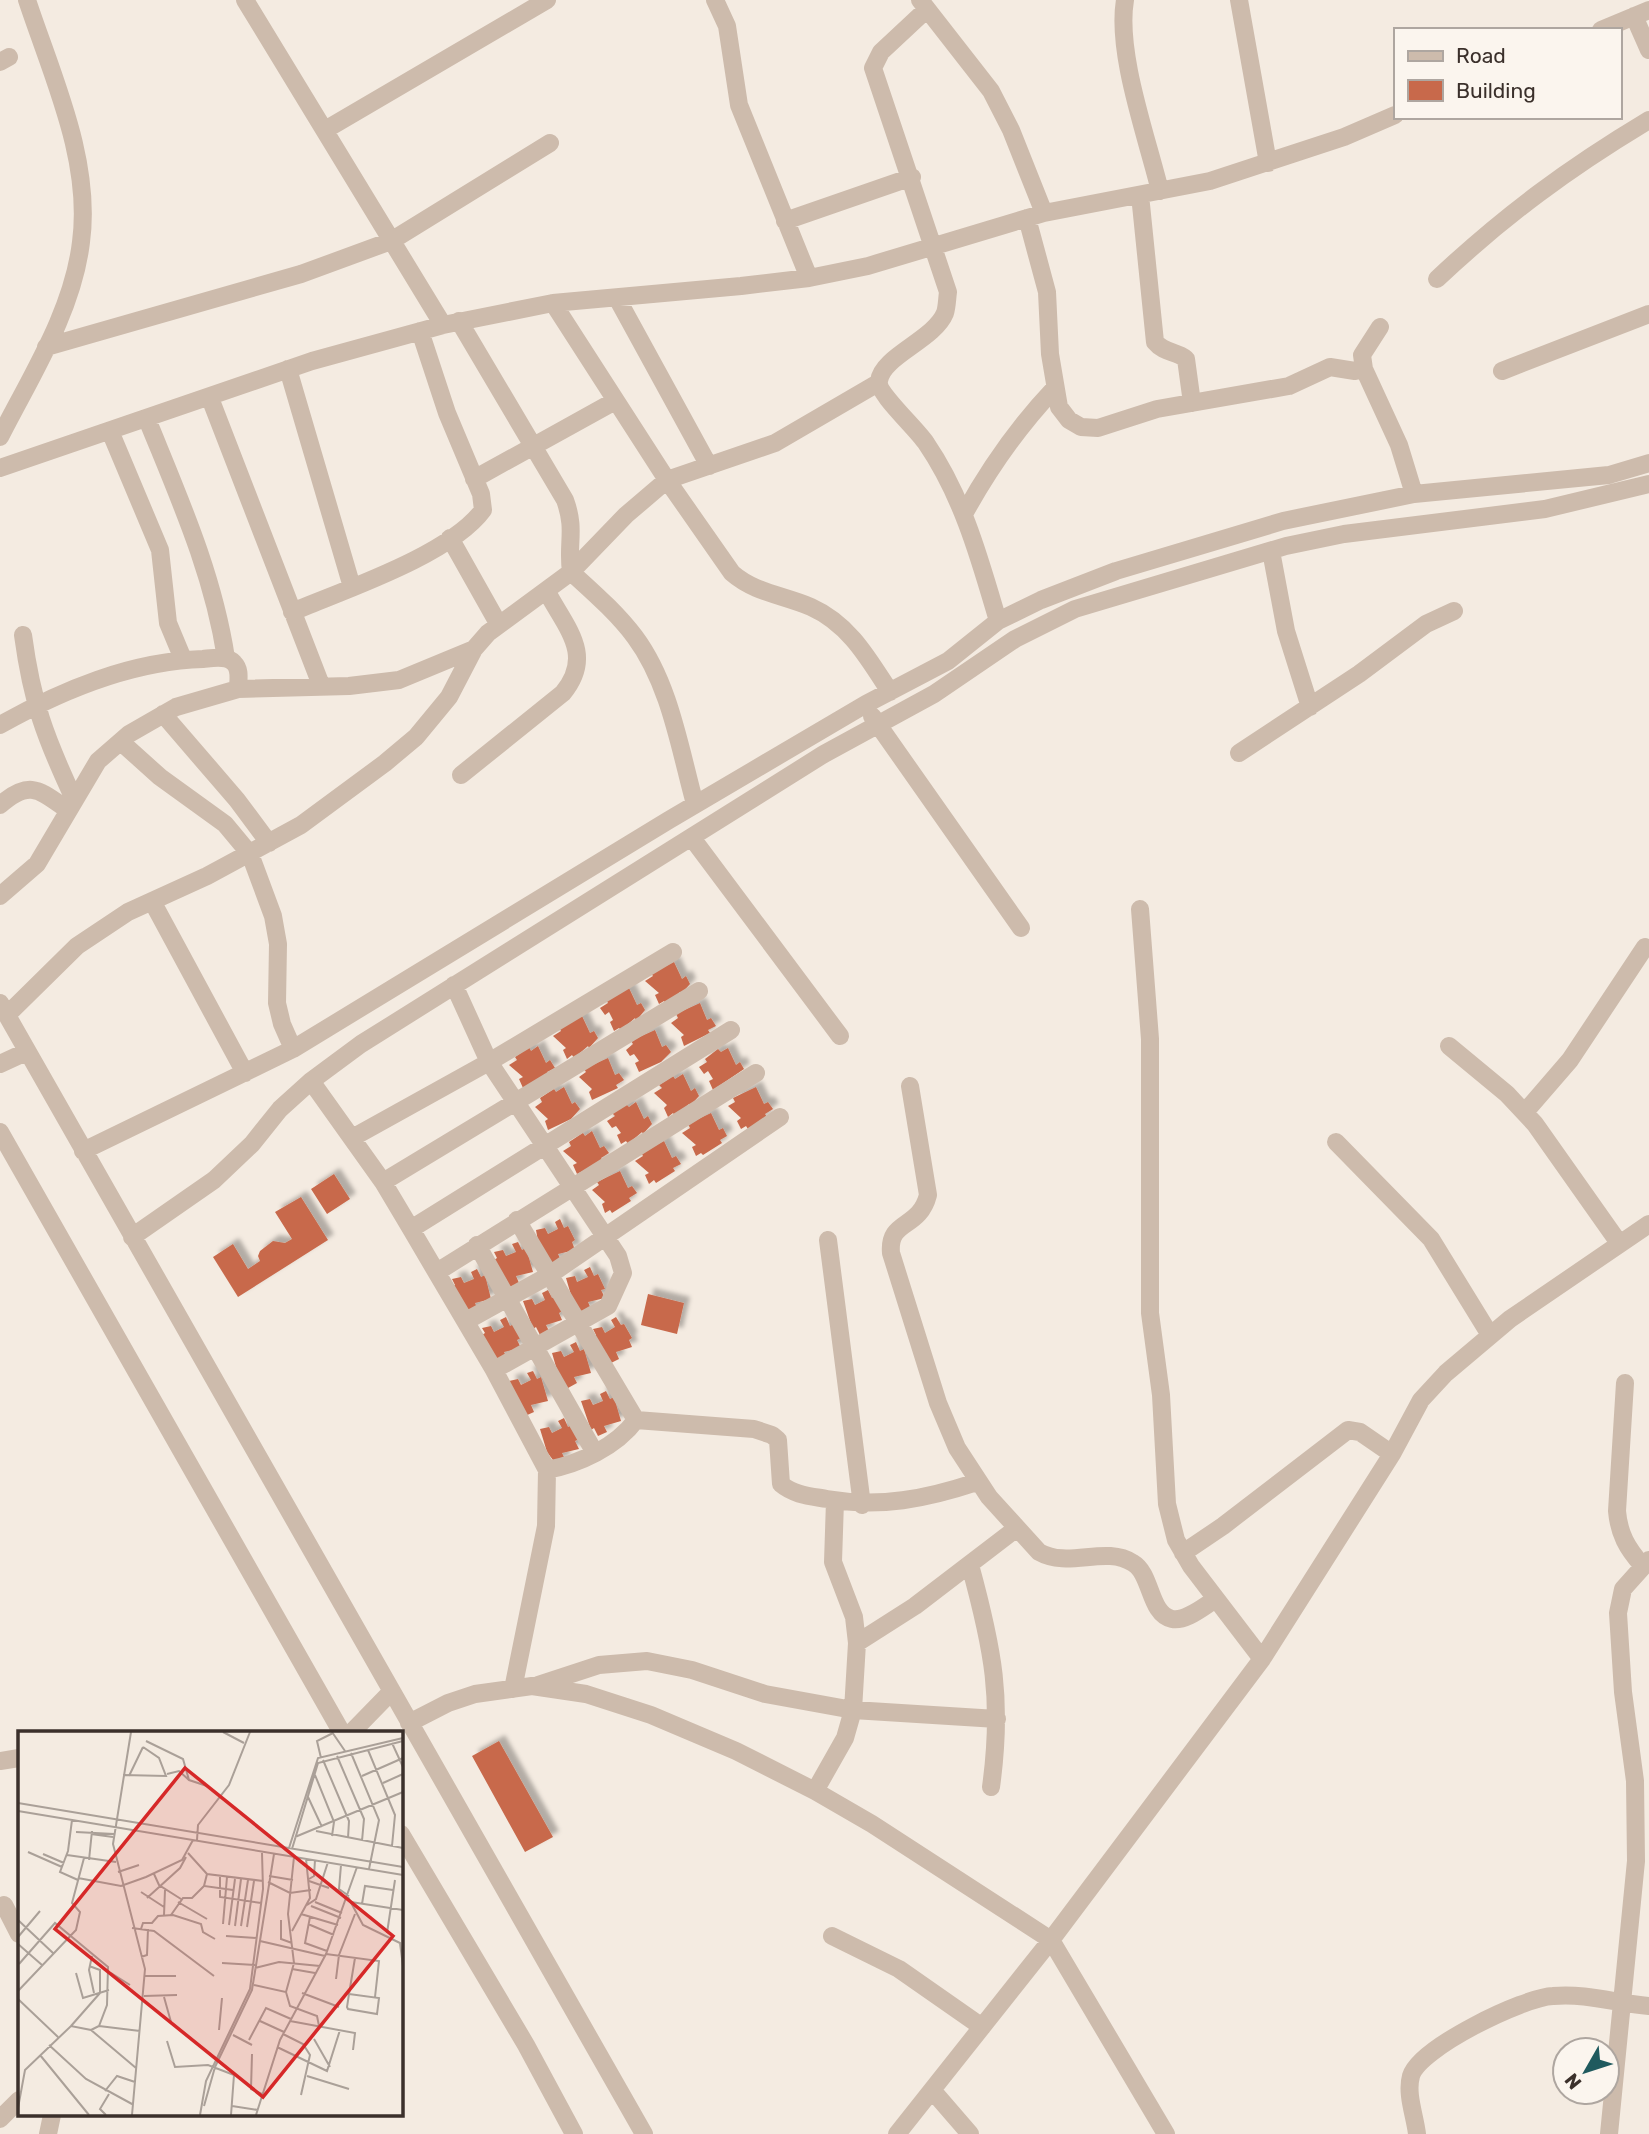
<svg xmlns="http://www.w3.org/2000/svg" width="1649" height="2134" font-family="Rubik,sans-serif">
	<defs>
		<filter id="shadow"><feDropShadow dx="6" dy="-6" stdDeviation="2" flood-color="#0004"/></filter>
	</defs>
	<rect width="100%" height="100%" fill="#f4ebe1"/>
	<path fill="#c8694b" filter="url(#shadow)" d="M 674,962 L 682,979 L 686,976 L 690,984 L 681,994 L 680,992 L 666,1004 L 664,1001 L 659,1004 L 655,995 L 659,993 L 645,981 L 653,976 L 651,973 Z
		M 629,988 L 637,1005 L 641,1003 L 645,1010 L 636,1021 L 635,1018 L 621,1030 L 619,1028 L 614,1031 L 610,1022 L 613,1020 L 609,1012 L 605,1015 L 600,1008 L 608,1003 L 606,999 Z
		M 700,1003 L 707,1020 L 711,1018 L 716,1026 L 708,1030 L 710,1033 L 684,1046 L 681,1037 L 684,1035 L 671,1023 L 678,1018 L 676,1014 Z
		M 582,1016 L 590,1033 L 594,1031 L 598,1038 L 589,1048 L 588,1046 L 574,1058 L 572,1055 L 567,1059 L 563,1050 L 566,1048 L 553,1036 L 561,1031 L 559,1027 Z
		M 655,1030 L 662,1047 L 666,1045 L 671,1052 L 661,1062 L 639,1072 L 635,1063 L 639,1061 L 634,1054 L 630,1056 L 626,1050 L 633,1044 L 631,1041 Z
		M 538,1046 L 546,1063 L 550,1060 L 555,1068 L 547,1072 L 549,1075 L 523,1088 L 519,1079 L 523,1077 L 509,1065 L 517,1060 L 515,1057 L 529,1047 L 531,1051 Z
		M 728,1048 L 736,1065 L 740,1062 L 744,1069 L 713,1090 L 709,1081 L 713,1079 L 708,1071 L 704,1074 L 699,1067 L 707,1062 L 705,1059 L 718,1049 L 721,1052 Z
		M 608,1058 L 615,1075 L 619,1073 L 624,1080 L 616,1085 L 618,1088 L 592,1100 L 589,1092 L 592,1089 L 579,1077 L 586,1072 L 584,1069 Z
		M 683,1074 L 691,1091 L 695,1088 L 699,1096 L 690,1106 L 689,1104 L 675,1116 L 673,1113 L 668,1117 L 664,1108 L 667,1105 L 654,1093 L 662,1088 L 659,1085 L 673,1076 L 675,1079 Z
		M 564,1087 L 572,1104 L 575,1102 L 580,1109 L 571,1119 L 548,1130 L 545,1121 L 548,1119 L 535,1107 L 542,1102 L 540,1098 L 554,1089 L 556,1092 Z
		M 756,1087 L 764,1104 L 768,1102 L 773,1109 L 765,1114 L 767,1117 L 748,1129 L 746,1126 L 741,1129 L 737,1121 L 741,1118 L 728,1106 L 735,1102 L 733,1098 Z
		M 636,1102 L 644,1119 L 648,1116 L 652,1124 L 643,1134 L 642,1132 L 628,1144 L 626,1141 L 621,1144 L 617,1135 L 621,1133 L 616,1126 L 612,1128 L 607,1121 L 615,1116 L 612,1113 L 626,1104 L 629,1107 Z
		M 711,1113 L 719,1130 L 723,1128 L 727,1136 L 720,1140 L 722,1143 L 703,1155 L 701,1153 L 696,1156 L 692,1147 L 696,1145 L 682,1133 L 690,1128 L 688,1124 Z
		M 592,1131 L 600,1148 L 604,1146 L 609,1153 L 601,1158 L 603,1161 L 577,1174 L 573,1165 L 577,1163 L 563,1151 L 571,1146 L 569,1142 L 583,1133 L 585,1136 Z
		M 664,1141 L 672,1158 L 676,1156 L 681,1164 L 673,1168 L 675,1171 L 656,1183 L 654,1180 L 649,1184 L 645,1175 L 649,1173 L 635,1161 L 643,1156 L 641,1152 Z
		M 620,1171 L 628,1188 L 632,1186 L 637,1193 L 629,1198 L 631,1201 L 612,1213 L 610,1210 L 605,1213 L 602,1204 L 605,1202 L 592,1190 L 599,1185 L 597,1182 Z
		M 334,1174 L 350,1199 L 327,1214 L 311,1189 Z
		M 301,1197 L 328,1240 L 238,1297 L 213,1257 L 233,1244 L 248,1269 L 260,1261 L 258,1256 L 260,1251 L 273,1241 L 285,1243 L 292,1239 L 275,1212 Z
		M 560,1219 L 564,1228 L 568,1226 L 575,1240 L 572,1242 L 575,1250 L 558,1254 L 561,1260 L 553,1265 L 538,1241 L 536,1230 L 545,1228 L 548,1234 L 558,1229 L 555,1222 Z
		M 518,1242 L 522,1250 L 526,1248 L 533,1272 L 516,1276 L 519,1283 L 510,1287 L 506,1279 L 503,1280 L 494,1260 L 497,1258 L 494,1252 L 503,1250 L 506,1256 L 516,1252 L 512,1244 Z
		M 590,1267 L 594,1276 L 598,1274 L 605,1289 L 601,1290 L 605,1298 L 588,1302 L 591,1309 L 582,1313 L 573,1302 L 566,1278 L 575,1276 L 577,1282 L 588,1277 L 584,1270 Z
		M 477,1269 L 481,1277 L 485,1275 L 491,1299 L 475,1303 L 478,1310 L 469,1314 L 452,1287 L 455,1285 L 452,1279 L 461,1277 L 464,1283 L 474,1279 L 471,1272 Z
		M 548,1290 L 552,1298 L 555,1297 L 562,1311 L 559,1313 L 562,1320 L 546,1325 L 549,1331 L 540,1335 L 536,1327 L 533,1329 L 523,1301 L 532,1299 L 535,1305 L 545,1300 L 542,1293 Z
		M 648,1294 L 684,1303 L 677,1334 L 641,1325 Z
		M 506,1317 L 510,1326 L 514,1324 L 521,1338 L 517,1340 L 521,1348 L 504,1352 L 507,1358 L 498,1362 L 482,1335 L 485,1333 L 482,1328 L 491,1326 L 494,1332 L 504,1327 L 500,1320 Z
		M 616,1317 L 621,1325 L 624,1324 L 632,1338 L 629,1340 L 632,1347 L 616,1352 L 619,1359 L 611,1363 L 593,1336 L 596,1335 L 593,1329 L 602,1327 L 605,1333 L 615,1327 L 611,1320 Z
		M 576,1342 L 580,1351 L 584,1349 L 591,1373 L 574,1377 L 577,1383 L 568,1388 L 559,1377 L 552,1353 L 561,1351 L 564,1357 L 574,1352 L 570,1345 Z
		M 533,1371 L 537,1379 L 541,1377 L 548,1401 L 531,1405 L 534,1412 L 525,1416 L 509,1381 L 518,1379 L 521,1385 L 531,1380 L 527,1373 Z
		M 606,1391 L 610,1399 L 614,1397 L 621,1421 L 604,1426 L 607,1432 L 598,1436 L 594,1428 L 591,1430 L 581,1401 L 590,1399 L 593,1405 L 603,1401 L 600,1394 Z
		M 564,1418 L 568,1427 L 572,1425 L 579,1439 L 575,1441 L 579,1449 L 562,1453 L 565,1459 L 556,1464 L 547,1452 L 540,1429 L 549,1427 L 552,1433 L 562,1428 L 558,1421 Z
		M 499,1741 L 553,1837 L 525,1852 L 472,1756 Z"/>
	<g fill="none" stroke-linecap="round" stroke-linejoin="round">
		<path stroke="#cdbbac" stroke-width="18" d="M 245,0 L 443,325
			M 715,0 L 727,26 L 739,105 L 809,278
			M 920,0 L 991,91 L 1011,130 L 1044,213
			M 1125,0 C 1116,53 1147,137 1160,191
			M 1239,0 L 1268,163
			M 926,10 L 881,52 L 873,68 L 948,292 C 947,299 947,307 945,313 C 934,340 882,356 879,381 C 877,393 917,429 926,443 C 963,497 980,560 998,621
			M 1634,16 L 1649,50
			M 1601,30 L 1649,10
			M 0,62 L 9,57
			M 325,130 L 547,0
			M 1140,195 L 1155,342 C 1164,353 1176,351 1186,359 L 1192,403
			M 1027,218 L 1047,292 L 1050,354 L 1059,407 L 1069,420 L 1081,427 L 1098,428 L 1157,409 L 1289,386 L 1330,367 L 1355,371 L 1364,369
			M 785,221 L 912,177
			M 1437,279 C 1505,215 1569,168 1649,120
			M 617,298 L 709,466
			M 553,303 L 667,480 L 732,573 C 755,593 783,595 811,607 C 849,624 868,658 890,692
			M 459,321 L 565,500 C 576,530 567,543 571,572 C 594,593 617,613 635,637 C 670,684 680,750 695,804
			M 1380,327 L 1362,355 L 1364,369 L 1399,445 L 1414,494
			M 46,347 L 301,274 L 391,241 L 550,143
			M 288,369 L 352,587
			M 1502,371 L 1649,314
			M 210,398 L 321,685
			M 147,419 C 179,498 213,573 226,658
			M 110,431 L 160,550 L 168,623 L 183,659
			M 0,437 C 31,376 73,311 81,242 C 92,160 52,76 27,0
			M 0,468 L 312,361 L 443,325 L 553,303 L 741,286 L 809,278 L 868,266 L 1044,213 L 1210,181 L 1344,137 L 1395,115
			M 474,479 L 615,401
			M 964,514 C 990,467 1017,428 1054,389
			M 450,538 L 499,625
			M 1271,551 L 1286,631 L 1310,707
			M 292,612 C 344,590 450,555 483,510 L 481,494 L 447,413 L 420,331
			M 23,635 C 32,702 45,737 74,799
			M 163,714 L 237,800 L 269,843
			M 872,716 L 1021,928
			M 0,725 C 62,690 131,661 203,659 C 213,658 227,655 234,663 C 241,670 238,680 238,689
			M 121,742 L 160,777 L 225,824 L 250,854 L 273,916 L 278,944 L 277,1003 L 282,1024 L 293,1049
			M 1239,753 L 1359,674 L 1426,624 L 1454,611
			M 461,775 L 563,693 C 594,655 567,629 547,592
			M 0,805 C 30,779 39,790 68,810
			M 692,838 L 840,1036
			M 0,896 L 37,864 L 98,761 L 129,734 L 176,707 L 238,689 L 349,686 L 399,680 L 474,649
			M 152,901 L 245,1073
			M 1140,909 L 1150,1039 L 1150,1313 L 1161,1395 L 1167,1504 L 1176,1540 L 1191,1566 L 1262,1659
			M 454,985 L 489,1062 L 618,1256 L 623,1273 L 608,1306 L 494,1370
			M 0,1003 L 644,2134
			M 7,1015 L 77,946 L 128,912 L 207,876 L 301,825 L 385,763 L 416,737 L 449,697 L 474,649 L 488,633 L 571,572 L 626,515 L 667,480 L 775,443 L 878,383
			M 1449,1046 L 1507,1094 L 1535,1124 L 1619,1243
			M 0,1064 L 26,1052
			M 311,1081 L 383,1182 L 411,1229 L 494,1370 L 547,1470 L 546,1526 L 513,1689
			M 910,1086 L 928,1195 C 919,1230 888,1219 891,1253 L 938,1403 L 957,1448 L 989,1497 L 1039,1552 C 1069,1569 1105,1545 1133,1563 C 1152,1574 1149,1614 1172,1619 C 1186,1622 1204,1606 1216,1599
			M 1525,1112 L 1570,1060 L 1645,947
			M 0,1132 L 342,1733
			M 352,1138 L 489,1062 L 673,952
			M 1336,1142 L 1431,1239 L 1490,1335
			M 83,1151 L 293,1049 L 669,820 L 866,704 L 948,661 L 998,621 L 1041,600 L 1116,571 L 1283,521 L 1414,494 L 1609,475 L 1649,463
			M 383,1182 L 699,991
			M 517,1220 L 636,1420 C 616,1447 579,1464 547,1470
			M 411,1229 L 731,1030
			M 132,1237 L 214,1180 L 252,1144 L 280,1109 L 311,1081 L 361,1044 L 824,754 L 934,694 L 1015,639 L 1075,609 L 1286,546 L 1344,534 L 1545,509 L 1649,484
			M 828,1240 L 862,1505
			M 477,1245 L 595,1453
			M 437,1272 L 756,1073
			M 466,1321 L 548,1276 L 780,1117
			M 1625,1383 L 1617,1511 C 1619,1534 1627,1548 1642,1565
			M 636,1420 L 754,1429 L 772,1435 L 778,1440 L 781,1484 C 794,1495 810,1496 827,1499 C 880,1508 926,1499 977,1482
			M 1183,1553 L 1223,1526 L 1348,1430 L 1360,1432 L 1392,1454
			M 970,1565 C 993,1649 1003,1700 991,1787
			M 857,1643 L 915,1606 L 1017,1528
			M 538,1685 L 599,1665 L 647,1661 L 692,1670 L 765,1694 L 853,1710 L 997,1719
			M 409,1723 L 448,1703 L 475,1694 L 532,1686 L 586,1694 L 651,1715 L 736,1751 L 815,1791 L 872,1824 L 1051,1940 L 1166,2134
			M 351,1733 L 391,1692
			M 0,1761 L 19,1758
			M 815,1791 L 845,1738 L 853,1710 L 857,1643 L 854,1617 L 833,1562 L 835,1501
			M 401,1834 L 526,2045 L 574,2134
			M 4,1905 L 19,1934
			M 832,1936 L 899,1969 L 982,2027
			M 932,2090 L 970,2134
			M 0,2119 L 19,2100
			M 48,2134 L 52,2115
			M 897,2134 L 1051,1940 L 1262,1659 L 1392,1454 L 1421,1400 L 1446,1373 L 1510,1319 L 1649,1224
			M 1417,2134 C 1415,2116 1406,2094 1411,2076 C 1419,2048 1524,1997 1553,1996 C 1586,1993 1616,2003 1649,2006
			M 1609,2134 L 1636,1861 L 1635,1781 L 1623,1692 L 1618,1613 L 1623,1589 L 1649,1560"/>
	</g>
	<g transform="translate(18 1731)">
		<rect width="385" height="385" fill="#f4ebe1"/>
		<path fill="none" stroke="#aaa098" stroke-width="2" d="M 113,1 L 95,113 L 127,238 L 114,384M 205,1 L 226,12M 314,1 L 327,20M 128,10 L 165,28 L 171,49M 374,12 L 385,36M 350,19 L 377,84 L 374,115M 333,22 L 361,89 L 351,138M 319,25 L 346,88 L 344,110M 303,27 L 299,10 L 315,2M 305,29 L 331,90 L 330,107M 149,43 L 161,40 L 171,49 L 189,55M 105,44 L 148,45 L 141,27 L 125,16M 297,44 L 316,91 L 314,105M 111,45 L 125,16M 344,45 L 385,27M 365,52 L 385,43M 290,66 L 304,96M 0,72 L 385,136M 0,80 L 385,144M 54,89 L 50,120 L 42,141 L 60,149M 298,100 L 385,117M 58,101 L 96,103M 73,103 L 95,106M 277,106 L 385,61M 179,109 L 180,94 L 211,54 L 232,1M 271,117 L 300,27 L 385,7M 274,118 L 300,32 L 385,10M 10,121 L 44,136M 170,122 L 189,143 L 245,150M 25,123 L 46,132M 49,124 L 98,131M 71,129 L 74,100M 323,134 L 321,158 L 331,165M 100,141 L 121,134M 136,143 L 141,154 L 163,168M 189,143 L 186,155 L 215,159M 202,145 L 202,166 L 243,172M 251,145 L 275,149M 60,147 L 103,155 L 128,146 L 164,129 L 175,109M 291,148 L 296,145 L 297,129M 291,150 L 311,157M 250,151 L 272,162 L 293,159M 123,161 L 146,176M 330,166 L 345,194 L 382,212 L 385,235M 129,167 L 162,137 L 168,126M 160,171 L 189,188M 297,171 L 324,182M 333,171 L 385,179M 344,173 L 347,155 L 375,159M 289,174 L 298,168 L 310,131M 293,175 L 323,187M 283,183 L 320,194M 146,184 L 147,159M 153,184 L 165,167 L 174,167 L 186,155M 292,186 L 287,212 L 309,220M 0,189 L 35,222M 263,189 L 263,208 L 274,212M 205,193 L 209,146M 290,193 L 316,204M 211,194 L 217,148M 217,195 L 223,148M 223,195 L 230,149M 229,196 L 236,150M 114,197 L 136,200 L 196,245M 123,198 L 125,192 L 134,192 L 140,185 L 155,184 L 183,193 L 185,201 L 197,208M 274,200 L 292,167 L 288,128M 369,202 L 377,149M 208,205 L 239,207M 0,206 L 22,180M 242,210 L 307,225M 0,213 L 24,234M 308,223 L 361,230 L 357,266M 74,225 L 71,239 L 76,262M 123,226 L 129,224 L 130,198M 204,232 L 237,234M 1,233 L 37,192 L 90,236 L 89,274 L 81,295 L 73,299M 237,237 L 261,231 L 302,235M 274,238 L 297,242M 58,242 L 65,267 L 91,259M 93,242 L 112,254M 127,245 L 158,245M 318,248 L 321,224 L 337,183M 236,254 L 268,261 L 272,275 L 299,285 L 301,295M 0,260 L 58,199 L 62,181 L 54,172 L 66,127M 268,261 L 276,232 L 270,183 L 276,126M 284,262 L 321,276M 331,263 L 361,267 L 359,283 L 330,278 L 329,276 L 331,263 L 337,227M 126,265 L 159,264M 146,266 L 153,291M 0,268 L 40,306M 242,290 L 266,301M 272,290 L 337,302 L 335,319M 53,295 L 82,262 L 82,239 L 71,235M 81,295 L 122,300M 201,299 L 204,267M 265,303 L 285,313 L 292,324 L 283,364M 215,304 L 234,314M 296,308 L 312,336M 231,309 L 248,277 L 273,288M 149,310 L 157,336 L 190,334 L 216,344 L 213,384M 31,314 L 68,348 L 114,373M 259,316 L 309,340 L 322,299M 234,323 L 233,358 L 244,363M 22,324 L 71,384M 289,345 L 331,358M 87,360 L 99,345 L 117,351M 186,375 L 197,336 L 234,259 L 256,123M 214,375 L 240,379M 0,377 L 7,339 L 53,295 L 73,299 L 118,337M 88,384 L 82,378 L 91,363M 182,384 L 188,350 L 232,258 L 245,158 L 244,122M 238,384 L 262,309 L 308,223 L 339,136"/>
		<path fill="#d62828" fill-opacity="0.15" stroke="#d62828" stroke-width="3.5" d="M 167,37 L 375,205 L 245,366 L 37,198 Z"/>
		<rect width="385" height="385" fill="none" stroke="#3b302b" stroke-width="3.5"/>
	</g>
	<rect x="1394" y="28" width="228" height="91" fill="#fbf5ee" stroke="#aea6a0" stroke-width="2"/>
	<rect x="1408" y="51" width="35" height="10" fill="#cdbbac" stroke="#aea6a0" stroke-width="2"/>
	<text x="1456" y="63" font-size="21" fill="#3b302b">Road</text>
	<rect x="1408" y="80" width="35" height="21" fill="#c8694b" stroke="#aea6a0" stroke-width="2"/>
	<text x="1456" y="98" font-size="21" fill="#3b302b">Building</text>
	<g transform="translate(1586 2071) rotate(231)"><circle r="33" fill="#fbf5ee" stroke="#aea6a0" stroke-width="2"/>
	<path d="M0-5L12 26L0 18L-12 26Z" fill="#1f5a5e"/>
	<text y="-10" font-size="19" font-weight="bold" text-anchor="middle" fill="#3b302b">N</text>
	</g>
</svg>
